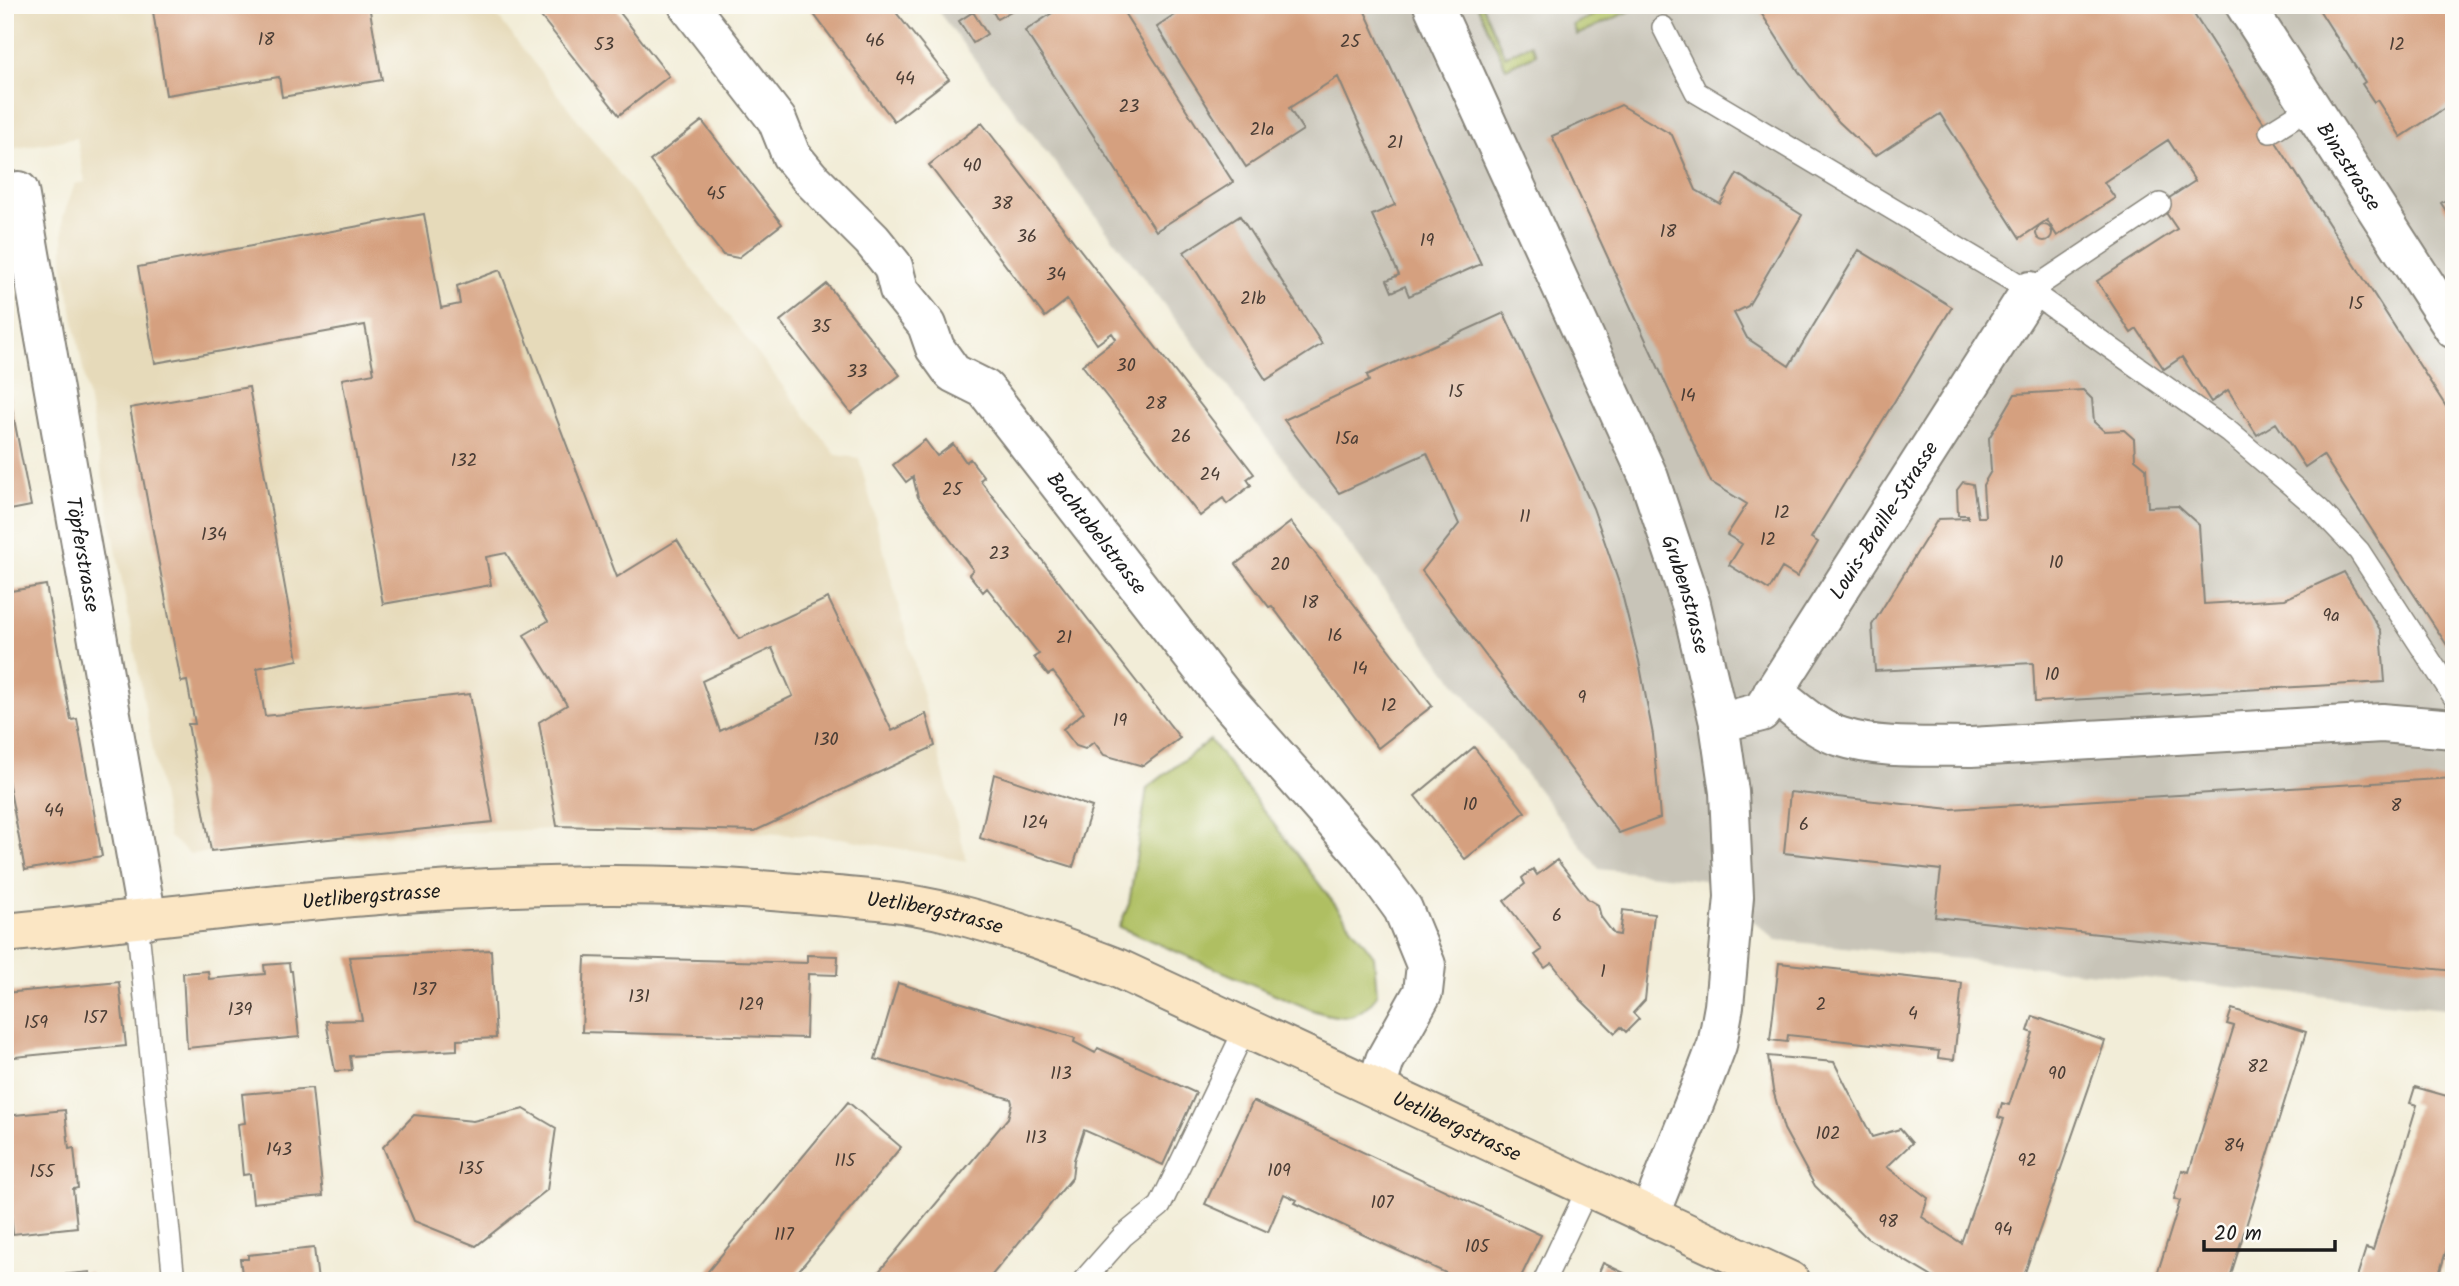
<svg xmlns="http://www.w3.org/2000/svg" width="2459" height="1286" font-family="Kalam,sans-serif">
	<rect width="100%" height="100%" fill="#fdfcf7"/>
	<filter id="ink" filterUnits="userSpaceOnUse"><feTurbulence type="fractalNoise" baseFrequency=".0143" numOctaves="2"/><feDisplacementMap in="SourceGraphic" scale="14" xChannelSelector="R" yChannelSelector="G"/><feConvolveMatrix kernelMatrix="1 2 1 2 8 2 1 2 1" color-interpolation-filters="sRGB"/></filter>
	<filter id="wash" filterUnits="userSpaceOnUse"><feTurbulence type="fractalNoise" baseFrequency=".00686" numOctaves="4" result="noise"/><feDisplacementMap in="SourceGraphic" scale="28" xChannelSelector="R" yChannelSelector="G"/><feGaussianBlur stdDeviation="1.57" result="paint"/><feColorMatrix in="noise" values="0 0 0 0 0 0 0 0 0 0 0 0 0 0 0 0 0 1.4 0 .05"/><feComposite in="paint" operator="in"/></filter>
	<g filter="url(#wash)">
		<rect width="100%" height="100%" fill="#f2edd8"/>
		<path fill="#e6daba" d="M 5,5 L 489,5 L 836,455 L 859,458 L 967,861 L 841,838 L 763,833 L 556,829 L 397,835 L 190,854 L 169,837 L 63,261 L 63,217 L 75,184 L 85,182 L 77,138 L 5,150 Z"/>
		<path fill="#c8c4b8" d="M 933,5 L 2454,5 L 2454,1010 L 1776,940 L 1704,880 L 1599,869 Z"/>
		<path fill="#afbf62" stroke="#666e3f" stroke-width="2" d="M 1477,5 L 1482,5 L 1505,56 L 1531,44 L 1536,54 L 1506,68 Z
			M 1595,5 L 1600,5 L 1603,11 L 1617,5 L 1631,5 L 1632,10 L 1577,35 L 1573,25 L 1598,13 Z
			M 1210,740 L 1374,956 L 1377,995 C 1357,1022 1342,1020 1312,1010 L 1119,927 L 1129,904 L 1147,788 Z"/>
		<g id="blocks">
			<path fill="#d5a07f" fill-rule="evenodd" d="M 152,5 L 269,5 L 269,8 L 369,5 L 382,80 L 282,97 L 279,77 L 166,95 Z
				M 548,5 L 614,5 L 669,76 L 619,115 L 538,13 Z
				M 807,5 L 890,5 L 949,79 L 894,121 Z
				M 989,5 L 1010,5 L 1013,10 L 997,19 Z
				M 1064,5 L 1119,5 L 1233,182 L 1156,231 L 1025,31 Z
				M 1169,5 L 1362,5 L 1481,264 L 1409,296 L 1405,286 L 1392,292 L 1387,280 L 1399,275 L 1372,215 L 1395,205 L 1338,77 L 1289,108 L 1303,130 L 1246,167 L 1157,27 L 1175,15 Z
				M 1756,5 L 2188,5 L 2454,419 L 2454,656 L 2323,455 L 2305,467 L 2276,423 L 2257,435 L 2228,390 L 2211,402 L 2182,357 L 2164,369 L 2137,329 L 2131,333 L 2097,281 L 2177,229 L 2160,204 L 2195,181 L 2168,140 L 2104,182 L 2115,198 L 2057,236 L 2047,220 L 2020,238 L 1940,114 L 1875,156 L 1839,122 L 1799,72 Z
				M 2316,5 L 2454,5 L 2454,102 L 2401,137 L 2377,100 L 2374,102 L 2362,84 L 2365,82 Z
				M 973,12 L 987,34 L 973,43 L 959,21 Z
				M 1621,105 L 1672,135 L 1696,190 L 1720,204 L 1737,174 L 1802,215 L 1748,306 L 1734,313 L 1747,338 L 1789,366 L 1859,250 L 1952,307 L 1811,538 L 1818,542 L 1797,577 L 1782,568 L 1769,590 L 1729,565 L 1742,544 L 1727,535 L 1747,504 L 1711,482 L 1552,136 Z
				M 702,121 L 782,224 L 738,258 L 723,255 L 650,161 Z
				M 982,123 L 1254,474 L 1247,479 L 1251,485 L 1227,504 L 1223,498 L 1200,516 L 1082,365 L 1116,339 L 1112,333 L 1097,344 L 1067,300 L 1045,317 L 929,165 Z
				M 2454,195 L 2454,223 L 2441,203 Z
				M 424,214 L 441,308 L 460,304 L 457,286 L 500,270 L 617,577 L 677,540 L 739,639 L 828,598 L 892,731 L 926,714 L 935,746 L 755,831 L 557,826 L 539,722 L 567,705 L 524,635 L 548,621 L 506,553 L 486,557 L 491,585 L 383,604 L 342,379 L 374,373 L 365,325 L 155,363 L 138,267 ZM 772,648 L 793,696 L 720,731 L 702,681 Z
				M 1240,216 L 1322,344 L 1266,380 L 1184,252 Z
				M2036 233a8 8 0 1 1 16 0a8 8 0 1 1-16 0Z
				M 827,284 L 900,375 L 851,413 L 780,321 Z
				M 1504,313 L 1593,508 L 1620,586 L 1639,661 L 1653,735 L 1660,818 L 1619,833 L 1422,571 L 1459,524 L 1427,453 L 1339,493 L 1284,420 L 1369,381 L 1367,375 Z
				M 5,373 L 31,506 L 5,511 Z
				M 249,387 L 298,660 L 257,668 L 265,716 L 470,694 L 493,822 L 211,851 L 188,724 L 195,724 L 187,681 L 181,682 L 130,408 Z
				M 2083,390 L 2092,399 L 2094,422 L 2104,431 L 2124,430 L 2134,439 L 2135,459 L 2146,468 L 2148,507 L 2178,506 L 2199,525 L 2204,604 L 2285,599 L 2344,572 L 2381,631 L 2385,682 L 2035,702 L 2033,663 L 1875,671 L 1872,625 L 1938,519 L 1968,518 L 1968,515 L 1958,515 L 1957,490 L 1963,482 L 1973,484 L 1978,517 L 1985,517 L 1983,485 L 1991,471 L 1989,438 L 2015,394 Z
				M 925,440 L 937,456 L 953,444 L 966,462 L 970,459 L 984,477 L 980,480 L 1180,738 L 1143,766 L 1104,755 L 1094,742 L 1085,749 L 1076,746 L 1063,729 L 1084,712 L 1053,672 L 1048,675 L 1034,657 L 1039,654 L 987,588 L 983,592 L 969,574 L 973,570 L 918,497 L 913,477 L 906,482 L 893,465 Z
				M 1291,522 L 1432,706 L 1378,748 L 1272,606 L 1269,607 L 1236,564 Z
				M 46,585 L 71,720 L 77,719 L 102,856 L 25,870 L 5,764 L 5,592 Z
				M 1474,747 L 1525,812 L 1465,859 L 1415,796 Z
				M 994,774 L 1092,807 L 1073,867 L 980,838 Z
				M 2454,778 L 2454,971 L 1935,917 L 1941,870 L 1784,853 L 1790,792 L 1951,809 Z
				M 1557,860 L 1588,899 L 1598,905 L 1601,917 L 1614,934 L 1620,935 L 1623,910 L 1654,914 L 1645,1000 L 1633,1013 L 1639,1019 L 1626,1032 L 1621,1027 L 1615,1033 L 1581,1000 L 1552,963 L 1545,968 L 1535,955 L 1542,950 L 1504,901 L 1525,884 L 1522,878 L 1533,869 L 1537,875 Z
				M 491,950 L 496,1038 L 457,1040 L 457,1050 L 350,1056 L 352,1070 L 335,1071 L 326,1021 L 362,1020 L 349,957 Z
				M 807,955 L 838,956 L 837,975 L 808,974 L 806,1038 L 582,1032 L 585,957 L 807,963 Z
				M 289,963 L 290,971 L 292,971 L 299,1037 L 187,1048 L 183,973 L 208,971 L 209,979 L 265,974 L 264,965 Z
				M 1779,963 L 1962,983 L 1954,1060 L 1938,1058 L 1939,1051 L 1788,1035 L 1787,1042 L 1770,1040 Z
				M 119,982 L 126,1046 L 5,1058 L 5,993 Z
				M 898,983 L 1075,1038 L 1074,1042 L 1095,1053 L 1098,1048 L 1196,1093 L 1163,1165 L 1084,1130 L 1074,1160 L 1072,1178 L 987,1281 L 871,1281 L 1008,1118 L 1012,1103 L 1011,1099 L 875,1059 Z
				M 2232,1009 L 2306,1032 L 2229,1281 L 2155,1281 L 2180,1201 L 2174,1199 L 2182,1170 L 2189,1172 L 2234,1026 L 2227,1024 Z
				M 2033,1016 L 2105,1041 L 2022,1281 L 1939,1281 L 1867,1238 L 1815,1186 L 1784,1129 L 1773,1090 L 1768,1056 L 1834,1062 L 1872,1137 L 1900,1129 L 1912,1143 L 1887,1167 L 1928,1198 L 1922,1217 L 1961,1243 L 2004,1119 L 1998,1117 L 2002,1103 L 2009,1105 L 2033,1033 L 2028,1031 Z
				M 2415,1087 L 2454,1098 L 2454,1225 L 2437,1281 L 2363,1281 L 2357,1277 L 2366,1248 L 2373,1250 L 2417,1105 L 2410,1103 Z
				M 312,1088 L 323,1196 L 253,1203 L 250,1174 L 243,1175 L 238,1124 L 245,1123 L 242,1094 Z
				M 1253,1101 L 1541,1235 L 1519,1281 L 1463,1281 L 1295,1203 L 1297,1200 L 1284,1194 L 1268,1232 L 1205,1204 Z
				M 848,1102 L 901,1147 L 839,1222 L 790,1281 L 700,1281 Z
				M 524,1109 L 556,1128 L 547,1190 L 476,1246 L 414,1221 L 383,1147 L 414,1115 L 473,1121 Z
				M 65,1110 L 69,1149 L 74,1148 L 78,1188 L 73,1189 L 77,1227 L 13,1234 L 5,1153 L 5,1116 Z
				M 314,1248 L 318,1281 L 243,1281 L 240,1259 L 248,1259 L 248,1255 Z
				M 1603,1263 L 1641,1281 L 1595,1281 Z
				M 90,1272 L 91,1281 L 16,1281 L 15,1279 Z"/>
		</g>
	</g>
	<g filter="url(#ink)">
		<use href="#blocks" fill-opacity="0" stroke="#87847a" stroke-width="2"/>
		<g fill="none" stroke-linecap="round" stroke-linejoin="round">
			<g stroke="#87847a" stroke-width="24">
				<path id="service" d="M 1663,27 L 1696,92 L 2030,291 L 2228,431 L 2319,509 L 2359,551 L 2454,697
					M 2270,132 L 2308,108
					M 2030,291 L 2160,204
					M 137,920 L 174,1281
					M 1083,1281 L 1123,1236 L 1160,1206 L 1245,1029
					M 1544,1281 L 1588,1188"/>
			</g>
			<g stroke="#87847a" stroke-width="42">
				<g id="minor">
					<path id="s1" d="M 688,5 L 777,120 L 791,155 L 810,178 L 872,240 L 893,266 L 899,290 L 927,325 L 935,348 L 953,373 L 985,389 L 1222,694 L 1363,854 L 1403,909 L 1426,965 L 1423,992 L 1385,1060 L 1377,1086"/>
					<path id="s2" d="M 1433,5 L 1649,478 L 1691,604 L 1719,723 L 1729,792 L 1734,897 L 1724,1006 L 1717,1045 L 1706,1074 L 1649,1216"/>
					<path id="s3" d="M 2245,5 L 2454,329"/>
					<path id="s4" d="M 19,191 L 147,919"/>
					<path d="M 1773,692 C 1794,708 1816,730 1841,737 C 1881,750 1930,746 1971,747 L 2382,723 L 2454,729"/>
					<path id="s5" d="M 1719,723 L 1761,712 L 2030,291"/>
				</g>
			</g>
			<g stroke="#87847a" stroke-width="42">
				<g id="secondary">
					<path id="s6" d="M 5,933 C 260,907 515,870 772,891 C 831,896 893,898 951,913 C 1008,927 1063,947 1117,968 L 1790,1281"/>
				</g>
			</g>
			<use href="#service" stroke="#fff" stroke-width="21"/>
			<use href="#minor" stroke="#fff" stroke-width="38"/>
			<use href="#secondary" stroke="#fbe6c4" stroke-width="38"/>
		</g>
	</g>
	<g text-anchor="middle" stroke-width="7" stroke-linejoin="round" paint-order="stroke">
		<g font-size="18" fill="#4a3d35">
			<text x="266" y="45">18</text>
			<text x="875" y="46">46</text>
			<text x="1350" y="47">25</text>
			<text x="604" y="50">53</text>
			<text x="2397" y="50">12</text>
			<text x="905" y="84">44</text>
			<text x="1129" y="112">23</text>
			<text x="1262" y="135">21a</text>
			<text x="1395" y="148">21</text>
			<text x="972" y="171">40</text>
			<text x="716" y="199">45</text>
			<text x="1002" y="209">38</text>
			<text x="1668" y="237">18</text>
			<text x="1027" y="242">36</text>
			<text x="1427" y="246">19</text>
			<text x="1056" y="280">34</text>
			<text x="1253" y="304">21b</text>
			<text x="2356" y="309">15</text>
			<text x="821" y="332">35</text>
			<text x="1126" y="371">30</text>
			<text x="857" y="377">33</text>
			<text x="1456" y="397">15</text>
			<text x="1688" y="401">14</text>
			<text x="1156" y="409">28</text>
			<text x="1181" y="442">26</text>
			<text x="1347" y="444">15a</text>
			<text x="464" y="466">132</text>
			<text x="1210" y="480">24</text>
			<text x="952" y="495">25</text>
			<text x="1782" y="518">12</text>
			<text x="1525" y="522">11</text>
			<text x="214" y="540">134</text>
			<text x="1768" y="545">12</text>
			<text x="999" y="559">23</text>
			<text x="2056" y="568">10</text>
			<text x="1280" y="570">20</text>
			<text x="1310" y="608">18</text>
			<text x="2331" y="621">9a</text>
			<text x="1335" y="641">16</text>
			<text x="1064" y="643">21</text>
			<text x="1360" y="674">14</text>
			<text x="2052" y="680">10</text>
			<text x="1582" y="703">9</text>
			<text x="1389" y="711">12</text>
			<text x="1120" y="726">19</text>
			<text x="826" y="745">130</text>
			<text x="1470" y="810">10</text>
			<text x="2396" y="811">8</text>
			<text x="54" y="816">44</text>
			<text x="1035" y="828">124</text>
			<text x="1804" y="830">6</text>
			<text x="1557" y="921">6</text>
			<text x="1603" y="977">1</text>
			<text x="424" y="995">137</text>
			<text x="639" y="1002">131</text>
			<text x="751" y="1010">129</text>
			<text x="1821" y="1010">2</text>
			<text x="240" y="1015">139</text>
			<text x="1913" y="1019">4</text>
			<text x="95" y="1023">157</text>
			<text x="36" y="1028">159</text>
			<text x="2258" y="1072">82</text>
			<text x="1061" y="1079">113</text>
			<text x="2057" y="1079">90</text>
			<text x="1828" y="1139">102</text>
			<text x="1036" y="1143">113</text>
			<text x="2234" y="1151">84</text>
			<text x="279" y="1155">143</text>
			<text x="845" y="1166">115</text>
			<text x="2027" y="1166">92</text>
			<text x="471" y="1174">135</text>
			<text x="1279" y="1176">109</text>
			<text x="42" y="1177">155</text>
			<text x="1382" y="1208">107</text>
			<text x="1888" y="1227">98</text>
			<text x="2003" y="1235">94</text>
			<text x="784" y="1240">117</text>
			<text x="1477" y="1252">105</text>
		</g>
		<g font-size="21" fill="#1c1c1c" stroke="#fdfcf7">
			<text dy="7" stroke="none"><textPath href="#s3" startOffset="192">Binzstrasse</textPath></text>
			<text dy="7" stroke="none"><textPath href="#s5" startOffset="271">Louis-Braille-Strasse</textPath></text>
			<text dy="7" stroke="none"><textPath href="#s1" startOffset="677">Bachtobelstrasse</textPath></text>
			<text dy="7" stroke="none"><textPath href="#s4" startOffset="369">Töpferstrasse</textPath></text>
			<text dy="7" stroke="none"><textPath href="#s2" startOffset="642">Grubenstrasse</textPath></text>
			<text dy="7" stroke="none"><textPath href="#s6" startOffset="368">Uetlibergstrasse</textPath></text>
			<text dy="7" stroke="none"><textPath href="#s6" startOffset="934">Uetlibergstrasse</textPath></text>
			<text dy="7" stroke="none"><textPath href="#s6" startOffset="1500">Uetlibergstrasse</textPath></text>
		</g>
	</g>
	<rect width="2459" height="1286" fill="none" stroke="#fdfcf7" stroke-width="28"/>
	<path d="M2204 1240v10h131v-10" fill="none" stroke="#1c1c1c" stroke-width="3.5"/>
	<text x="2214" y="1240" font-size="21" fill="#1c1c1c" stroke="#fdfcf7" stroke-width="5" paint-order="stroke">20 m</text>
</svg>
